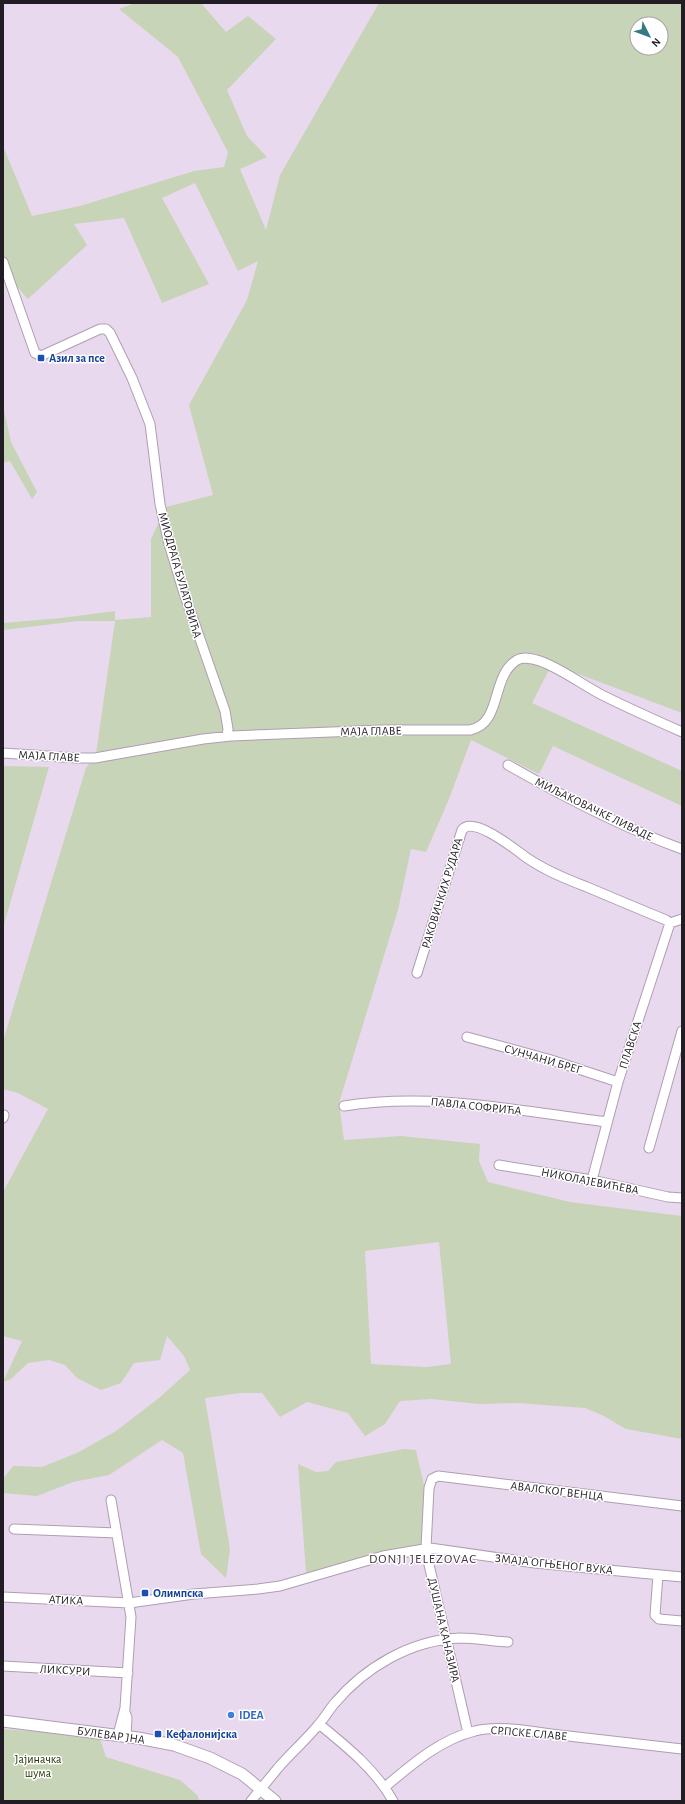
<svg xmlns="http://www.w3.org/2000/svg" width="685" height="1804" font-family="'Alegreya Sans',sans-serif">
	<rect width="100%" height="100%" fill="#e9d9ee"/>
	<path fill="#c7d4b7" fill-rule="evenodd" d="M 135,3 L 201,3 L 226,32 L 248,16 L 276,39 L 227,90 L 247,136 L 267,157 L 240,169 L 266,230 L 280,175 L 379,3 L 682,3 L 682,713 L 552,664 L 532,703 L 682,771 L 682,806 L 553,746 L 539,774 L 471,740 L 449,799 L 426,852 L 411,849 L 398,910 L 339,1103 L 344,1140 L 401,1136 L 480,1144 L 479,1161 L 488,1182 L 570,1202 L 682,1216 L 682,1439 L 626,1429 L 604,1416 L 585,1408 L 517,1403 L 479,1404 L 432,1399 L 400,1401 L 385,1424 L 365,1436 L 348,1413 L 307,1402 L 280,1417 L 262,1393 L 240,1393 L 205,1398 L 230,1549 L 226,1578 L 201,1554 L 183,1453 L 162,1440 L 109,1475 L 73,1482 L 37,1496 L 3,1493 L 3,1479 L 13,1466 L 42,1467 L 79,1452 L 116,1431 L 159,1398 L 190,1370 L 184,1356 L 167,1336 L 160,1360 L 134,1363 L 121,1383 L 101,1390 L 77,1378 L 65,1365 L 49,1360 L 28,1363 L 11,1379 L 3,1382 L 22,1341 L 3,1336 L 3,1192 L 48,1109 L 18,1093 L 3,1089 L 3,1041 L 86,768 L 96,754 L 115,621 L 78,621 L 3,630 L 3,623 L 61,618 L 115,611 L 115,620 L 151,617 L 151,539 L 166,507 L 213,495 L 189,405 L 247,300 L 258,261 L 238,271 L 195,183 L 162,198 L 209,284 L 162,303 L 124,218 L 74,224 L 87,245 L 28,299 L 3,271 L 3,146 L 32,216 L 80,206 L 194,171 L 224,167 L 228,152 L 178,57 L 119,9 ZM 637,24 L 661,24 L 661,48 L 637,48 ZM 439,1242 L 451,1364 L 426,1367 L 371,1364 L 365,1251 Z
		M 3,406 L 11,442 L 37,492 L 32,499 L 10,461 L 3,463 Z
		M 3,766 L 49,767 L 3,928 Z
		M 404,1449 L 416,1450 L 425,1490 L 422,1545 L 351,1561 L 306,1573 L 298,1464 L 316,1472 L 328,1471 L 336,1462 Z
		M 3,1729 L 99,1736 L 106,1757 L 180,1780 L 197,1795 L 200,1801 L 3,1801 Z"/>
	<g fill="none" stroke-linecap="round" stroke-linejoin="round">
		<g stroke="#ae9eb2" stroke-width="11">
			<path id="minor" d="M 3,262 L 35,353 L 41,356 L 100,329 L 106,329 L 110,333 L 132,378 L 150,424 L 160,504 L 169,544 L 183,590 L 225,711 L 228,729 L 227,736
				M 3,753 L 77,758 L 95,758 L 203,739 L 231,736 L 383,730 L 470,730 C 503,723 490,677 517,660 C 524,656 533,659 540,661 C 562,669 581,684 602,695 C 628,708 655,720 682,732
				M 508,765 C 564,797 621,827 682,849
				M 670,923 L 682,919
				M 417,973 L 462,830 C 473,815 516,850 527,858 C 546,871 566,879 587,887 C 613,898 639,909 666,920 L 670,923
				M 467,1037 L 548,1059 L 618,1082
				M 344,1106 C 432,1092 520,1111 607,1122
				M 3,1118 L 4,1115
				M 649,1148 L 682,1031
				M 499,1165 L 592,1180 L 668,1197 L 682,1198
				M 592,1180 L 618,1082 L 670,923
				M 111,1500 L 131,1617 L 125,1708 L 118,1735
				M 14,1529 L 117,1533
				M 658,1575 L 655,1615 L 659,1619 L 682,1621
				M 3,1597 L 129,1603 L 194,1594 L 258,1589 L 280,1586 L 383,1556 L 430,1548 L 535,1563 L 682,1577
				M 3,1666 L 128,1673
				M 125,1712 L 127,1718 L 126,1736
				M 319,1724 C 346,1746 376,1770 393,1801
				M 468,1733 L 427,1556 L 426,1548 L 429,1488 L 432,1479 L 438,1476 L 682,1506
				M 385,1787 C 412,1764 441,1739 475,1731 C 497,1725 529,1731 551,1734 C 595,1739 638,1744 682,1749
				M 251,1801 C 260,1790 269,1779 278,1768 C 291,1753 307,1739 319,1724 C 325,1717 329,1710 334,1704 C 365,1667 411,1640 460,1638 C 476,1638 492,1641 508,1642"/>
		</g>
		<g stroke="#ae9eb2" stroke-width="13">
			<path id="major" d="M 3,1721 L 138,1738 L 174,1745 L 210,1758 L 242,1774 L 275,1801"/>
		</g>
		<use href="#minor" stroke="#fff" stroke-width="9"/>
		<use href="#major" stroke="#fff" stroke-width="11"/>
	</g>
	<g fill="#1a4fb4" stroke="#fff" stroke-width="1.5">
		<rect x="37" y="354" width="8" height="8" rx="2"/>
		<rect x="141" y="1589" width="8" height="8" rx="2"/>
		<rect x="154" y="1730" width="8" height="8" rx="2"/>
	</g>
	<circle fill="#3f7fe0" stroke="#fff" stroke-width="1.5" cx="231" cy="1715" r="4"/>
	<g text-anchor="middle" stroke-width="3" stroke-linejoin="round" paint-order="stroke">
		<g font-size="12" font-weight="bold" fill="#164399" stroke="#fff" text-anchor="start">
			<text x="49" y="362">Азил за псе</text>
			<text x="153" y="1597">Олимпска</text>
			<text x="166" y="1738">Кефалонијска</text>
		</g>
		<g font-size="12" fill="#221c24" stroke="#fff">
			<text transform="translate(180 575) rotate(74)" y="4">МИОДРАГА БУЛАТОВИЋА</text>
			<text transform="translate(371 731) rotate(-1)" y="4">МАЈА ГЛАВЕ</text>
			<text transform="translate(49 756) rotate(3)" y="4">МАЈА ГЛАВЕ</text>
			<text transform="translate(594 809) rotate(26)" y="4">МИЉАКОВАЧКЕ ЛИВАДЕ</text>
			<text transform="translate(442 893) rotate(-73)" y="4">РАКОВИЧКИХ РУДАРА</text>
			<text transform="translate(630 1045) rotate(-72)" y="4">ПЛАВСКА</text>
			<text transform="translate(543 1059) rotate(16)" y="4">СУНЧАНИ БРЕГ</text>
			<text transform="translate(476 1106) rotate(6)" y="4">ПАВЛА СОФРИЋА</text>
			<text transform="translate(590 1181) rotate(11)" y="4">НИКОЛАЈЕВИЋЕВА</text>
			<text transform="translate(557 1491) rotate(7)" y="4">АВАЛСКОГ ВЕНЦА</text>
			<text transform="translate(554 1564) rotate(6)" y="4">ЗМАЈА ОГЊЕНОГ ВУКА</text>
			<text transform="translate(66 1600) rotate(3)" y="4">АТИКА</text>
			<text transform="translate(444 1630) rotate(77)" y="4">ДУШАНА КАНАЗИРА</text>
			<text transform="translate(65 1670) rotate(3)" y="4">ЛИКСУРИ</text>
			<text transform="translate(529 1733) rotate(5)" y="4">СРПСКЕ СЛАВЕ</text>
			<text transform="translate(111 1735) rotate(8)" y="4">БУЛЕВАР ЈНА</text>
		</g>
		<g font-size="12" font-weight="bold" fill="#366cbe" stroke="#fff" text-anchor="start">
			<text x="239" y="1719">IDEA</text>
		</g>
		<g font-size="12" fill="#253602" stroke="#fff">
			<text x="38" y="1763">Јајиначка<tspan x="38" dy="14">шума</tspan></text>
		</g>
		<g font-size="13" letter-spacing="1" fill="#403344" stroke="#fff">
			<text x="423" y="1563">DONJI JELEZOVAC</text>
		</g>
	</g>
	<rect width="685" height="1804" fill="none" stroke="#221c24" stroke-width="8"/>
	<g transform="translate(649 36) rotate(132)"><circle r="19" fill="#ffffff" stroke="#a7a4a7"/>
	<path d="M0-3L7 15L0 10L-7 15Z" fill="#337986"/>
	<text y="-6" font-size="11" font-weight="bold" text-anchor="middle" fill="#221c24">N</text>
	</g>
</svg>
